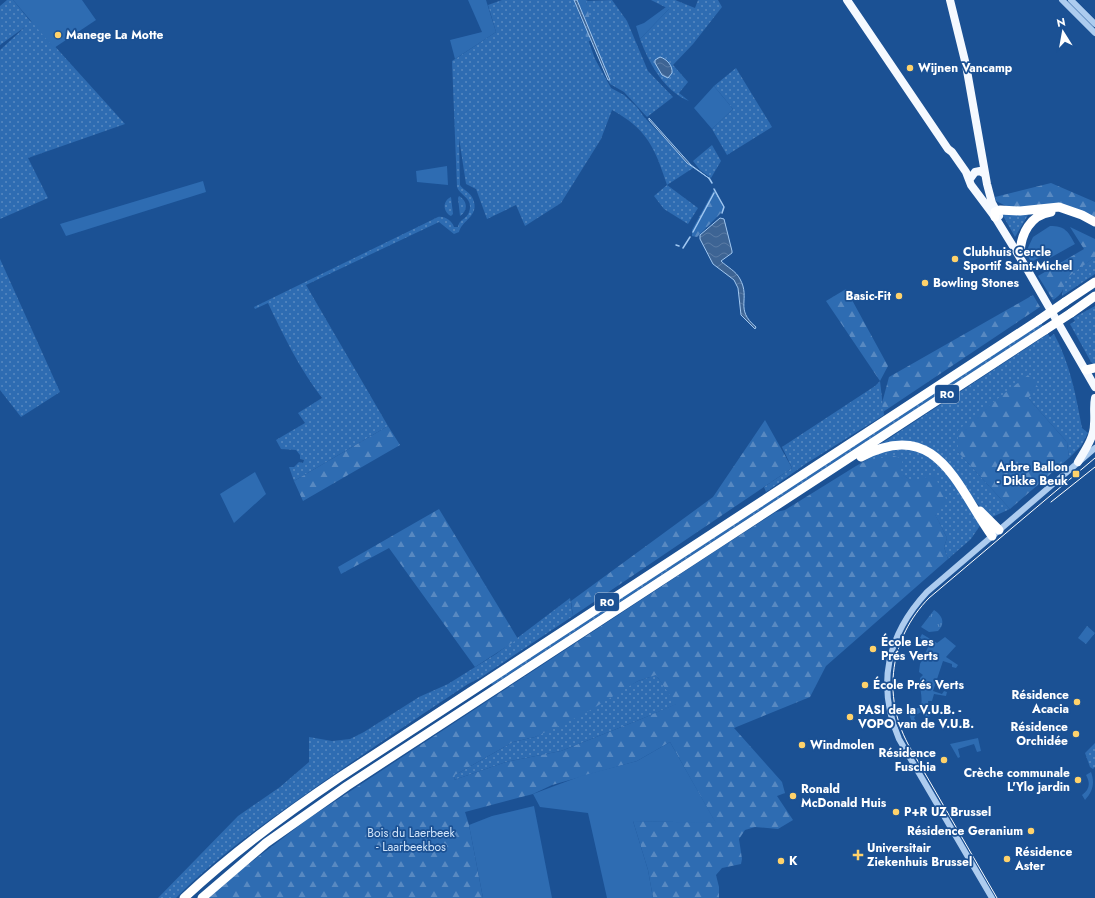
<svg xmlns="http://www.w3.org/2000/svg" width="1095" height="898" font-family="Jost,sans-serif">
	<defs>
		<pattern id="grass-dots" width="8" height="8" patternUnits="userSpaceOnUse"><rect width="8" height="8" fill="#2e6cb2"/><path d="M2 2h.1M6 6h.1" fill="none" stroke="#5889c1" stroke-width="1.8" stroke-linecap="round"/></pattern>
		<pattern id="forest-firs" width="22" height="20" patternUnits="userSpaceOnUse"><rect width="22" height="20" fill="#2e6cb2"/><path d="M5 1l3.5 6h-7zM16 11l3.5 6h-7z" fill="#5889c1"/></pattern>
		<pattern id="park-tufts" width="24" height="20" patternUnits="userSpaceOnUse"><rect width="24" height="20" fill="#2e6cb2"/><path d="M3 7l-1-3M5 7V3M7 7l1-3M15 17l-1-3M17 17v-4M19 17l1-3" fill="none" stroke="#5889c1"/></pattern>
		<pattern id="water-waves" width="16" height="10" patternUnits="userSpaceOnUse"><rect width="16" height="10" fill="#3d6494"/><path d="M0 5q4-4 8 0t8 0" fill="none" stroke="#5a7ba4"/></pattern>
	</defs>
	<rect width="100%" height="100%" fill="#1b5194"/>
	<path fill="url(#grass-dots)" d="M 7,0 L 13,0 L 31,22 L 32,21 L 125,124 L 28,158 L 48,198 L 0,219 L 0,50 L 25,27 L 0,45 L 0,6 Z
		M 502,0 L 574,0 L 595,59 L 611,88 L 624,95 L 637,107 L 644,117 L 693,168 L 667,185 L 698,208 L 688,224 L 664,209 L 654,196 L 667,185 C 655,148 647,129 612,110 L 601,139 L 561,203 L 525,226 L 516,205 L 487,219 L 476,189 L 466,184 L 459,138 L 460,185 C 463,190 470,192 473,199 C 480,216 462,220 459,232 L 454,234 L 439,222 L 306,285 L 388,426 L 294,481 L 289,467 L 294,467 L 299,462 L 303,463 L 304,460 L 300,459 L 300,455 L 296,450 L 281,449 L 276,440 L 305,423 L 298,413 L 322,398 C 300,369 284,337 268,303 L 255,309 L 254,307 L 438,217 C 445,216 452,221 454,227 L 458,227 C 459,219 467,219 469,212 C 474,198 460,196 457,187 L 452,61 L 496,32 L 488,5 Z
		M 612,0 L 627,21 L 648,71 L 673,97 L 647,117 L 624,92 L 610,84 L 592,40 L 586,1 Z
		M 651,0 L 675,0 L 695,8 L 698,0 L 718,0 L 722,7 L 693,44 L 673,65 L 688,82 L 679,93 L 689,101 C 664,91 649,63 640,39 L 669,9 Z
		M 736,68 L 772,127 L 727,155 L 712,129 L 733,109 L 714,86 Z
		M 712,145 L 721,161 L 711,178 L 700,170 L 693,161 Z
		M 459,196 C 468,201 468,211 460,216 L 458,198 Z
		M 451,197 L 453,214 L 451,216 C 443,212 442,201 451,197 Z
		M 1002,214 L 1027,214 L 1028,215 L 1015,237 Z
		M 1095,257 L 1095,274 L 1062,296 L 1064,279 Z
		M 0,259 L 60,392 L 21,417 L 0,390 Z
		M 1095,306 L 1095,365 L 1091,362 L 1070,324 L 1075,321 L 1073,318 Z
		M 1041,323 L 1043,326 L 493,685 L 491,683 Z
		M 1048,334 L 1050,337 L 1054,334 C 1070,363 1076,396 1082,428 L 1088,433 L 1081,446 L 1069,458 L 1067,442 L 1028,398 L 958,452 L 1010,509 L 990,518 L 930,450 L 876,447 Z
		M 880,381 L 884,415 L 807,463 L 766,492 L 764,487 L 792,468 L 782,447 L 875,386 Z
		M 909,449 L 924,453 L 945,469 L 981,524 L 971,539 L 948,559 L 944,547 L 947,538 C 939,522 924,491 910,480 C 898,471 882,466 868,460 L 856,466 L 881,451 Z
		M 570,598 L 573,616 L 480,678 L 468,684 C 408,724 348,764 289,806 C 250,834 210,863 176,898 L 158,898 L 238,816 L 280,787 L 309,762 L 309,737 L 332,741 L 350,739 L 364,732 L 419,697 L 448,684 L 496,654 Z
		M 656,675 L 677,704 L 639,720 L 561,751 L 506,762 L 454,780 L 455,775 L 513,742 L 535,737 L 638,681 Z
		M 1095,743 L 1095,767 L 1093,769 L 1090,767 L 1085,753 Z"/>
	<path fill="url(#forest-firs)" fill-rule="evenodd" d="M 577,0 L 588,0 L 586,1 L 594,39 L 587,42 Z
		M 1051,183 L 1095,202 L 1095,219 L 1075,209 L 1008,207 L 996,201 L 995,197 Z
		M 715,188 L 724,210 L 697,237 L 692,236 L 692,230 Z
		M 1070,227 L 1095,239 L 1095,257 L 1065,279 C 1064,290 1062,294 1053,300 L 1038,276 L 1084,249 Z
		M 846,289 L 888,366 L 880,381 L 826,301 Z
		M 1033,295 L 1040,307 L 883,412 L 882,403 L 889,377 Z
		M 1028,375 L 1038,387 L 1028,398 L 1067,442 L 1069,458 L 1010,509 L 958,452 L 958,430 Z
		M 765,420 L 792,468 L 573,616 L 571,601 L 713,497 Z
		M 388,426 L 400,445 L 303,501 L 294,481 Z
		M 894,456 L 903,459 L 900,473 L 912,481 L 934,475 L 946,499 L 935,514 L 947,538 L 944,547 L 948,559 L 826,666 L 810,697 L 734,728 L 782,782 L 785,793 L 777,796 L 793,820 L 778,829 L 755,827 L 745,830 L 739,839 L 742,859 L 741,864 L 722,868 L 716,875 L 719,887 L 719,898 L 653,898 L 648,870 L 633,821 L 715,822 L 670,742 L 637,761 L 552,785 L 533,794 L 465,812 L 469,825 L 483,898 L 209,898 L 241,870 L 308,819 L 717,550 L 776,512 L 785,510 L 856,466 L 868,460 ZM 656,675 L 676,704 L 639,720 L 561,751 L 506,762 L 454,780 L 455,775 L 513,742 L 535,737 L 584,714 L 638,681 Z
		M 439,509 L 518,639 L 475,667 L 389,548 L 341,574 L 338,567 Z"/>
	<path fill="url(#park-tufts)" d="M 934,610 C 942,615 946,623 938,631 L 929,632 L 921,627 Z
		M 1087,626 L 1095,633 L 1086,644 L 1078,638 Z"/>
	<path fill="#2e6cb2" d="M 13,0 L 82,0 L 96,20 L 54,48 Z
		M 468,0 L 486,0 L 496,32 L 455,59 L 450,40 L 482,32 Z
		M 666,7 L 670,8 L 640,39 L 636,26 L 644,23 Z
		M 714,86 L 733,109 L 712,129 L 694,108 Z
		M 447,166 L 448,185 L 417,182 L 416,171 Z
		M 203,181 L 206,192 L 66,236 L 60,224 Z
		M 1050,226 C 1065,226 1068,231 1075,244 L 1050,258 L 1047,254 L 1031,262 L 1026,252 L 1033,237 Z
		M 255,472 L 266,494 L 234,523 L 220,494 Z
		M 922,634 L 937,643 L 945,637 L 956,646 L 946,657 L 958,665 L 956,668 L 952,667 L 952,664 L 943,661 L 933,691 L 942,694 L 944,691 L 947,692 L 946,696 L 934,694 L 932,701 L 928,701 L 930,716 L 926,718 L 924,713 L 922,714 L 921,712 L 916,715 L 914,718 L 919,726 L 914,728 L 907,708 L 920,708 C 924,700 919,689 920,678 L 923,675 L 919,672 L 920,664 L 930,643 L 920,638 Z
		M 978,738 L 981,751 L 977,752 L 974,744 L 958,749 L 960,757 L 958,758 L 950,744 Z
		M 670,742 L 716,823 L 633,821 L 648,870 L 653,898 L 607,898 L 588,813 L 540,807 L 533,794 L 581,776 L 637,761 Z
		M 1091,772 C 1095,783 1093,791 1085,800 L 1082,795 C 1089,790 1091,784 1086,775 Z
		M 534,806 L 552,898 L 483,898 L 469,825 L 492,816 Z"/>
	<path fill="url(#water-waves)" stroke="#a0c7f1" d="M 574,0 L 577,0 L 610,80 L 608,80 Z
		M 660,57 C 667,59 673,66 672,73 L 668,78 L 662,75 L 655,63 L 655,60 Z
		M 649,118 L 691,165 L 710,179 L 687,163 L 649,120 Z
		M 720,218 L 724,219 L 732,251 L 732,253 L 721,261 C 727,267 736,271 740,279 C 751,299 734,309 756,327 L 755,329 L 741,315 L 738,288 L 734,280 L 713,264 L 700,239 L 700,235 Z"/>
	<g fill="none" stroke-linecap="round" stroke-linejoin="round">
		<path stroke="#a0c7f1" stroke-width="1.5" d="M 709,178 L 712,183
			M 714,189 L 724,207 L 722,213
			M 693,232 L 714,193
			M 676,245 L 679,246
			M 683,248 L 690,237"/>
		<path stroke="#adccef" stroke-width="6" d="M 1062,0 L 1095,33
			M 1071,0 L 1095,24
			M 992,898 L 899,739 C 876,685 887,635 927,592 L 1095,448"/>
		<path stroke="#f5f9ff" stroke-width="8" d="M 847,0 L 948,149 L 952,152 L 966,172 L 971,185 L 995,217 L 1027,269 L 1095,387
			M 950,0 L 966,65 L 987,184 L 992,203 L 999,216
			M 970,179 L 975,172 L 980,171 L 985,174
			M 1078,462 C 1085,450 1094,438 1094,424 C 1095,415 1093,407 1095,398"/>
		<path stroke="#fff" stroke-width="9" d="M 995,217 L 995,212 L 1000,210 L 1020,211 L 1059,207 L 1082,215 L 1095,222
			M 1020,253 C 1021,234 1030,215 1051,212
			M 1065,302 L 1095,282
			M 1071,313 L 1095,296
			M 1086,370 L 1095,368
			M 861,457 C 937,416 957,487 992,536
			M 980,511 L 999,530
			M 184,898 C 233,852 285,814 340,777 L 1039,320
			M 202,898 L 266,843 L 347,786 L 1045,330"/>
		<path stroke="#fff" stroke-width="1" d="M 1051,502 L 1095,467
			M 997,898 L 908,744 C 882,695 890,638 929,598 L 1095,458"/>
		<path stroke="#fff" stroke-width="9" d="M 1039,320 L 1065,302
			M 1045,330 L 1071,313"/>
	</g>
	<g fill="#ffd26b" stroke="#1b5194" stroke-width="1.5">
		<circle cx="58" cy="35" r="4"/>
		<circle cx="910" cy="68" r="4"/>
		<circle cx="955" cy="259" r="4"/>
		<circle cx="925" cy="283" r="4"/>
		<circle cx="899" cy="296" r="4"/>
		<rect x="1072" y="470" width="8" height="8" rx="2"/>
		<circle cx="873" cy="649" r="4"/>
		<circle cx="865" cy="685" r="4"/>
		<circle cx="1077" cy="702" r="4"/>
		<circle cx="850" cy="717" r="4"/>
		<circle cx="1076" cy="734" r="4"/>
		<circle cx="802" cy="745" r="4"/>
		<circle cx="944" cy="760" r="4"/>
		<circle cx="1078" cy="780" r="4"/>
		<circle cx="793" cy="796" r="4"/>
		<circle cx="896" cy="812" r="4"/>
		<circle cx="1031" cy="831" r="4"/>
		<path d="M856 849h4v4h4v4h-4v4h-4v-4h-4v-4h4z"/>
		<circle cx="1007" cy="859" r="4"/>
		<circle cx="781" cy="861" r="4"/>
	</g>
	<g text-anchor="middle" stroke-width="3.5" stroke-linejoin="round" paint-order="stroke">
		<g fill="#1b5194" stroke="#bbcbdf" stroke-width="1">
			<rect x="935" y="385" width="24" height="18" rx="3"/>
			<rect x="595" y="593" width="24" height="18" rx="3"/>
		</g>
		<g font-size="11" font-weight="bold" fill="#fff">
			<text x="947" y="398">R0</text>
			<text x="607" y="606">R0</text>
		</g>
		<g font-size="12" font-weight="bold" fill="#fff" stroke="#1b5194" text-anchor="start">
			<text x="66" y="39">Manege La Motte</text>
			<text x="918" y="72">Wijnen Vancamp</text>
			<text x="963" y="256">Clubhuis Cercle<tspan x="963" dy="14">Sportif Saint-Michel</tspan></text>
			<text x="933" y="287">Bowling Stones</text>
			<text x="891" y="300" text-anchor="end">Basic-Fit</text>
			<text x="1068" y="471" text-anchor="end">Arbre Ballon<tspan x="1068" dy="14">- Dikke Beuk</tspan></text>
			<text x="881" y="646">École Les<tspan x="881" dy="14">Prés Verts</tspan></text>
			<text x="873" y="689">École Prés Verts</text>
			<text x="1069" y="699" text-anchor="end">Résidence<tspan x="1069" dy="14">Acacia</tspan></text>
			<text x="858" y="714">PASI de la V.U.B. -<tspan x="858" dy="14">VOPO van de V.U.B.</tspan></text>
			<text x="1068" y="731" text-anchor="end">Résidence<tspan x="1068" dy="14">Orchidée</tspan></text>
			<text x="810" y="749">Windmolen</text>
			<text x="936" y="757" text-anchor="end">Résidence<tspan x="936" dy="14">Fuschia</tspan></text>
			<text x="1070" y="777" text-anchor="end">Crèche communale<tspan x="1070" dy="14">L'Ylo jardin</tspan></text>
			<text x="801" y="793">Ronald<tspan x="801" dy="14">McDonald Huis</tspan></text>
			<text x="904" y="816">P+R UZ Brussel</text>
			<text x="1023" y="835" text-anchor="end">Résidence Geranium</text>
			<text x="867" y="852">Universitair<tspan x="867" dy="14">Ziekenhuis Brussel</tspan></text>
			<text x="1015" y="856">Résidence<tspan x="1015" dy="14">Aster</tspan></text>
			<text x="789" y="865">K</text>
		</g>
		<g font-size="12" fill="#d3e6fb" stroke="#1b5194">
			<text x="411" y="837">Bois du Laerbeek<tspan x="411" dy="14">- Laarbeekbos</tspan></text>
		</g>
	</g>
	<g transform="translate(1063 32) rotate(349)" stroke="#1b5194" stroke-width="3" paint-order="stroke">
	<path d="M0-3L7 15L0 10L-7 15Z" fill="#ffffff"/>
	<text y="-6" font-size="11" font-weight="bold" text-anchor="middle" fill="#ffffff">N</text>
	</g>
</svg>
